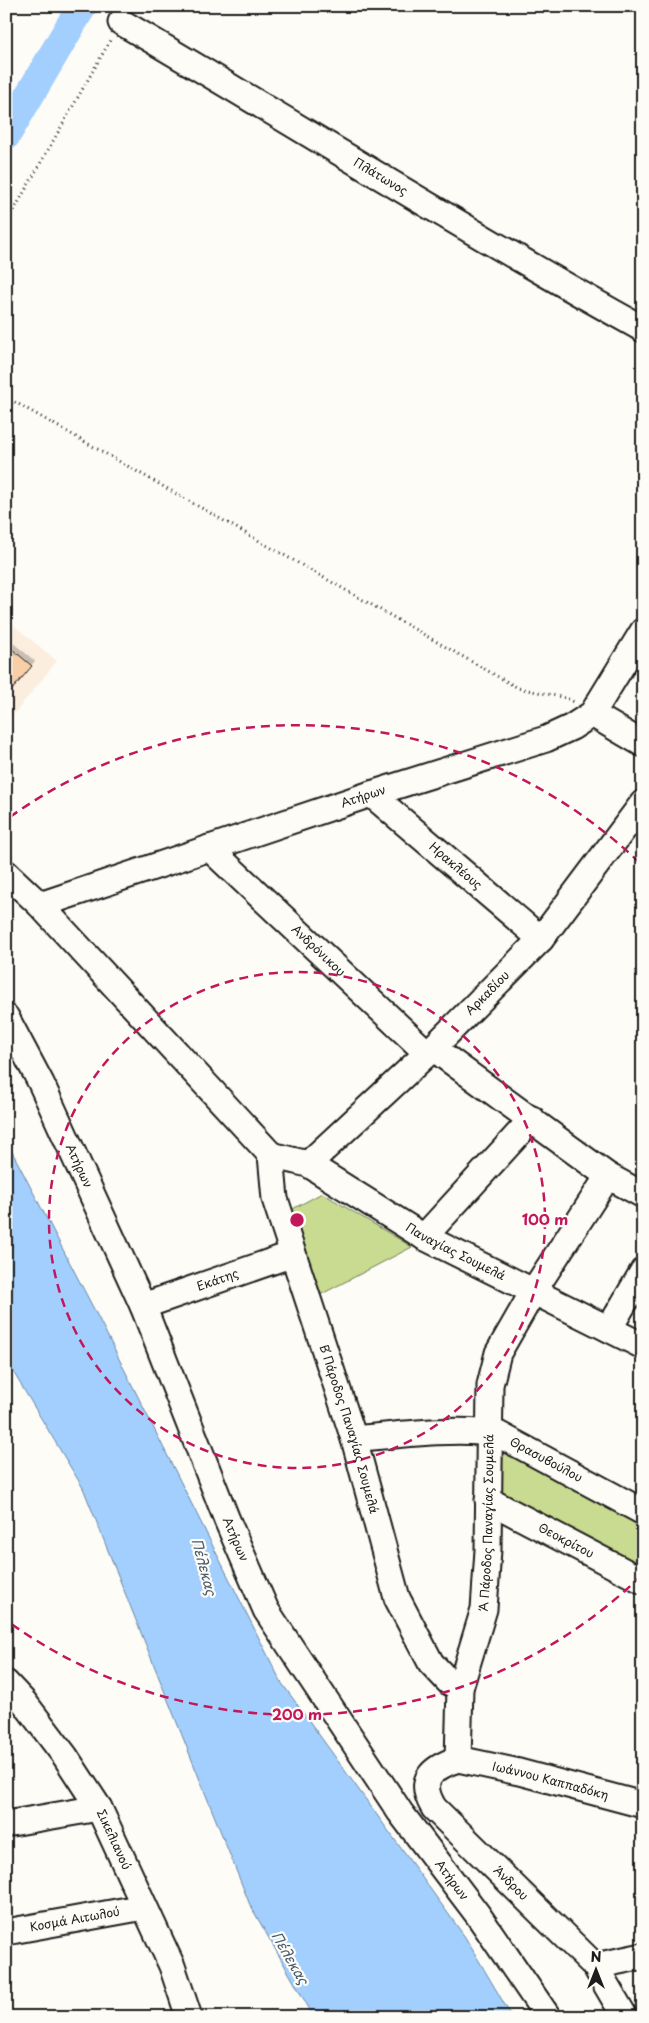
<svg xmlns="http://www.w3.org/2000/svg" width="649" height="2023" font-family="'Playpen Sans',sans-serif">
	<rect width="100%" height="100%" fill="#fdfcf7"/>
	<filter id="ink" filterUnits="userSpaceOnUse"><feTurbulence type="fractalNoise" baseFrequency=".02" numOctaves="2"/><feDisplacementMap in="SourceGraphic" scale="10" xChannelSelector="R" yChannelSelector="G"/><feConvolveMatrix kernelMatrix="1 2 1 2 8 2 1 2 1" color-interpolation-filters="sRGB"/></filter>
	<g filter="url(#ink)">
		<path fill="#fceedf" d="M 6,619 L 57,661 L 6,724 Z"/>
		<path fill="#c9db90" stroke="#727c56" d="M 322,1193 L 412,1247 L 316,1297 L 289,1211 Z
			M 500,1440 L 643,1519 L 643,1572 L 498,1491 Z"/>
		<path fill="#a2cffd" stroke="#6c87a3" d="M 6,1140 L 97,1315 L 281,1682 L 465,1937 L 512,2017 L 314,2017 L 250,1905 L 83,1488 L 6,1360 Z"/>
		<path fill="#0003" d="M 6,637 L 35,661 L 6,696 Z"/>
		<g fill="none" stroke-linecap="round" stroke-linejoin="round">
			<path stroke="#a2cffd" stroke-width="30" d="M 6,135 L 82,6"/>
		</g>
		<path fill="#f8cfa7" stroke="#1c1c1c" d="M 6,644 L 32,666 L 6,697 Z"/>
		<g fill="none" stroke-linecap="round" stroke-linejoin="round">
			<g stroke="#1c1c1c" stroke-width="29">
				<g id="minor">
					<path id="s1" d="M 121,22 C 295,124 466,231 643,329"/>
					<path d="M 592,714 L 643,744"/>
					<path id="s2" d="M 371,794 L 541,939"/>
					<path id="s3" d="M 209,848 L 427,1053"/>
					<path d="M 6,873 L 40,905 L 271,1155"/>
					<path id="s4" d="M 40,905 L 371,794 L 546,739 L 572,727 L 592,714 L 643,631"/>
					<path id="s5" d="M 6,1017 L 41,1083 L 143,1306 L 227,1520 L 266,1610 L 400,1812 L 478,1915 L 548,2017"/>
					<path d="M 433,1048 L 608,1176 L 643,1195"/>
					<path id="s6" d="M 271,1155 L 275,1199 L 354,1439 L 397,1598 L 431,1663 L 449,1682 L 460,1688"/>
					<path id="s7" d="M 271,1155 L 308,1164 L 424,1237 L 643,1346"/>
					<path id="s8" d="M 308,1164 L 433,1048 L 541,939 L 643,803"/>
					<path d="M 424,1237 L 532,1119"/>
					<path id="s9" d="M 143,1306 L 293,1254"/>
					<path d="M 609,1329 L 643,1271"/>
					<path id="s10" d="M 354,1439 C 396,1435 457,1427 498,1434 L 643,1512"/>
					<path id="s11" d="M 488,1500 L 643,1581"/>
					<path id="s12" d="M 6,1683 L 24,1702 L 65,1756 L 99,1808 L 172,1966 L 189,2017"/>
					<path id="s13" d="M 458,1759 L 460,1688 L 484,1609 L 488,1550 L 490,1385 L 498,1353 L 533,1292 L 608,1176"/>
					<path id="s14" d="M 458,1759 C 431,1768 417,1780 434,1808 L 595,1966 L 625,2017"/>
					<path id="s15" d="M 458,1759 L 519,1772 L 643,1805"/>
					<path d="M 6,1824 L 99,1808"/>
					<path id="s16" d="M 6,1932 L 144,1907"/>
					<path d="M 595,1966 L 643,1956"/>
				</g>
			</g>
			<path stroke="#1c1c1c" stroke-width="3" stroke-dasharray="1 4" stroke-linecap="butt" d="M 6,224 L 111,39
				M 6,397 L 518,688 L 566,698 L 574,702"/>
			<use href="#minor" stroke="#fdfcf7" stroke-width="25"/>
		</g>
	</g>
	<g fill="none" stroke="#c2185b" stroke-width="2.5" stroke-dasharray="9 6">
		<circle cx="297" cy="1220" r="248"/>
		<path d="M641 1576A495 495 0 0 1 10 1623M10 817A495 495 0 0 1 641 864"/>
	</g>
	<g text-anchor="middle" stroke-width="4.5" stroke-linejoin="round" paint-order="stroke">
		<g font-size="12" fill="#1c1c1c" stroke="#fdfcf7">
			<text dy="4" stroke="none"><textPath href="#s1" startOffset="302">Πλάτωνος</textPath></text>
			<text dy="4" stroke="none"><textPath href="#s4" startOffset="341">Ατήρων</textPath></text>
			<text dy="4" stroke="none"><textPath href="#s2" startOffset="111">Ηρακλέους</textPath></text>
			<text dy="4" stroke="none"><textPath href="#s3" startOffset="150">Ανδρόνικου</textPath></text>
			<text dy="4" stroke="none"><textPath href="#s8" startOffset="248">Αρκαδίου</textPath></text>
			<text dy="4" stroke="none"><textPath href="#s5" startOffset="166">Ατήρων</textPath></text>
			<text dy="4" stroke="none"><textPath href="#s7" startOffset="210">Παναγίας Σουμελά</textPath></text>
			<text dy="4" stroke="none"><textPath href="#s9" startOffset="79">Εκάτης</textPath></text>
			<text dy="4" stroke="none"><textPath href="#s6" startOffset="286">Β΄ Πάροδος Παναγίας Σουμελά</textPath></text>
			<text dy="4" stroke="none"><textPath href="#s10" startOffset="199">Θρασυβούλου</textPath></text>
			<text dy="4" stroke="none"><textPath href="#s13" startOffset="240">Α΄ Πάροδος Παναγίας Σουμελά</textPath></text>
			<text dy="4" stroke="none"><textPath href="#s5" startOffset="571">Ατήρων</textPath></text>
			<text dy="4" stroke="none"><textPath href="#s11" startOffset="88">Θεοκρίτου</textPath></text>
			<text dy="4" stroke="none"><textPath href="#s15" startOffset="95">Ιωάννου Καππαδόκη</textPath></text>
			<text dy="4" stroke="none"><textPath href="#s12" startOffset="191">Σικελιανού</textPath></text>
			<text dy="4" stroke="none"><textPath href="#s5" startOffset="976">Ατήρων</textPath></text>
			<text dy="4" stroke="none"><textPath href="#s14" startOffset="175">Άνδρου</textPath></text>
			<text dy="4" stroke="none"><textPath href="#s16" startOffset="70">Κοσμά Αιτωλού</textPath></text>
		</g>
		<g font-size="14" font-style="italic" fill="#4b5b6b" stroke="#fdfcf7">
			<text transform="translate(204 1567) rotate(75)" y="5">Πέλεκας</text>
			<text transform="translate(290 1958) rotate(60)" y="5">Πέλεκας</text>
		</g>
	</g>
	<circle cx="297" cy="1220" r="8" fill="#c2185b" stroke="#fdfcf7" stroke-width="2.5"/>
	<g font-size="15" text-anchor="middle" font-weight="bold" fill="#c2185b" stroke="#fdfcf7" stroke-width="4.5" stroke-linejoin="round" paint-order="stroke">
		<text x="545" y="1225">100 m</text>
		<text x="297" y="1720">200 m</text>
	</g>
	<rect width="649" height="2023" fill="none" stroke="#fdfcf7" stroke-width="25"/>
	<rect x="12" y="12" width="624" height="1998" fill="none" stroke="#1c1c1c" stroke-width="2" filter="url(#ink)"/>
	<g transform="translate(596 1970)" stroke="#fdfcf7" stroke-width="4" paint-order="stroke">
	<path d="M0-4L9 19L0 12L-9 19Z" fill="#1c1c1c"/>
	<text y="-8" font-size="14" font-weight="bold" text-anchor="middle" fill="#1c1c1c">N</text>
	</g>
</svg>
